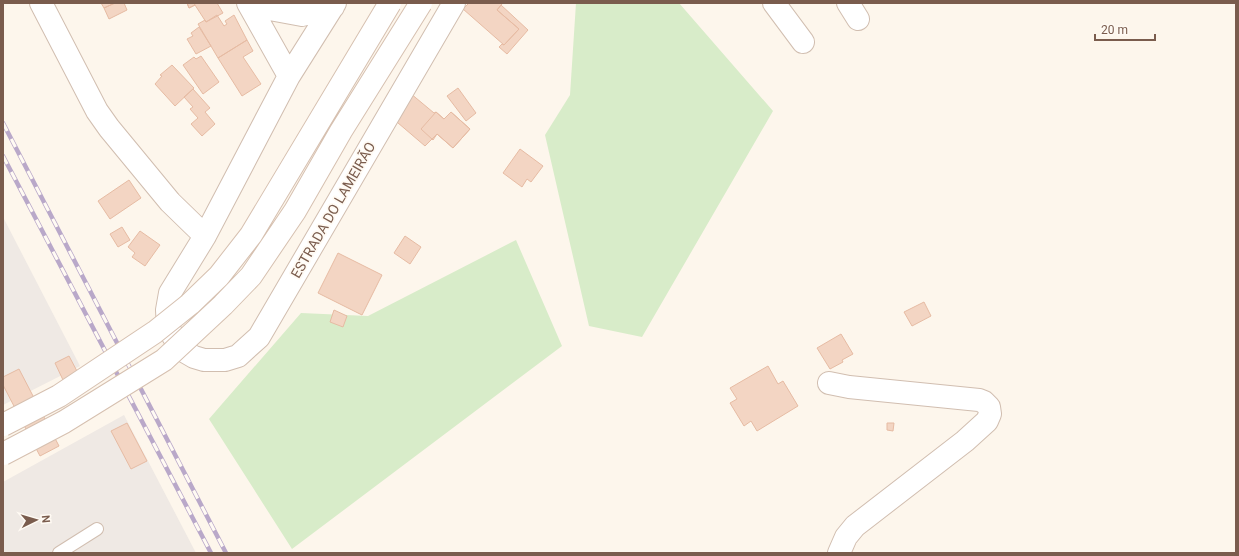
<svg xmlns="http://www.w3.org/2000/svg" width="1239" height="556" font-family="Roboto,sans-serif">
	<rect width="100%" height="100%" fill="#fdf6ec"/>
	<path fill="#efe9e4" d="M 3,217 L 80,366 L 3,405 Z
		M 124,415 L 196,553 L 3,553 L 3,482 Z"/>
	<path fill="#d8ecc9" d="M 576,3 L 679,3 L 773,111 L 642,337 L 589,326 L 545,135 L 570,95 Z
		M 516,240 L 562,346 L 292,549 L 209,419 L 301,313 L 368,316 Z"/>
	<path fill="#f3d5c3" stroke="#e6bba3" d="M 101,3 L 115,3 L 104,8 Z
		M 115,3 L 124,3 L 127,10 L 109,19 L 104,8 Z
		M 187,3 L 194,3 L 195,5 L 189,8 Z
		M 187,3 L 217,3 L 223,13 L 206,22 L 195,5 L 189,8 Z
		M 469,3 L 500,3 L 502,4 L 497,10 L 519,29 L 504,45 L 463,9 Z
		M 501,5 L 528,30 L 507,54 L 499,47 L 502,44 L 504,45 L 519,29 L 497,10 Z
		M 217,15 L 224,26 L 227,24 L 225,21 L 234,15 L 247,40 L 218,58 L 198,24 L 205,20 L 206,22 Z
		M 199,27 L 211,46 L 196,54 L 187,39 L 193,36 L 191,33 Z
		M 247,40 L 253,51 L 243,57 L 261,84 L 242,96 L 218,58 Z
		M 201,56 L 219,82 L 203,94 L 183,65 L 194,57 L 196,59 Z
		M 172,65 L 194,88 L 175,106 L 155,84 L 162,76 L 160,75 Z
		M 404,88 L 434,113 L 436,112 L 444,119 L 451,112 L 470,129 L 453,148 L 437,134 L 425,146 L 384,111 Z
		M 458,88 L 476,113 L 466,121 L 447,96 Z
		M 193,89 L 210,108 L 205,112 L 215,124 L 202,136 L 191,124 L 198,118 L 190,109 L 193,107 L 184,97 Z
		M 436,112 L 444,119 L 451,112 L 470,129 L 453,148 L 437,134 L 433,140 L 421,129 Z
		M 520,149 L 543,166 L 531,182 L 527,179 L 522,187 L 503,173 Z
		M 129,180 L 141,198 L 110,219 L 98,201 Z
		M 122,227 L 130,240 L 118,247 L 110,234 Z
		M 140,231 L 160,245 L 145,266 L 132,257 L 135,253 L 128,247 Z
		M 405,236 L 421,247 L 410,264 L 394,253 Z
		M 338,253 L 382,275 L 362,315 L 318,293 Z
		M 924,302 L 931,316 L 912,326 L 904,312 Z
		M 334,310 L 347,316 L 343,327 L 330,322 Z
		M 841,334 L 853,354 L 842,360 L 843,362 L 830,369 L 817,348 Z
		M 69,356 L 78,373 L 63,380 L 55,363 Z
		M 768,366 L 778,384 L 783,381 L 798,406 L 757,431 L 751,421 L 744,426 L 730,403 L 737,399 L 730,388 Z
		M 19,369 L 59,446 L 40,456 L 3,385 L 3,377 Z
		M 127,423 L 147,461 L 131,469 L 111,431 Z
		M 887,423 L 894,423 L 893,431 L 887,430 Z"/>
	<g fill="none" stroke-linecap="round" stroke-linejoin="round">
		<g stroke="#d1beb0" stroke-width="14">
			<path id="lane" d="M 59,553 L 97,529"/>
		</g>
		<g stroke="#d1beb0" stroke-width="24">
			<path id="street" d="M 41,3 L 97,111 L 109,128 L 170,202 L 205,236
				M 248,3 L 289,76
				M 335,3 L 289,76 L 205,236 L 170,293 L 167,310 L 168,328 L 182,350 L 194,357 L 204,360 L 225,360 L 238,356 L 259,337 L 454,3
				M 774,3 L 803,42
				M 848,3 L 858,19
				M 249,5 L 302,15 L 333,7
				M 829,383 L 849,387 L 979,400 L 984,402 L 989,407 L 990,414 L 987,421 L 965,441 L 855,526 L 846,537 L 839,553"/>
		</g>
		<use href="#lane" stroke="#fff" stroke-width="12"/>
		<use href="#street" stroke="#fff" stroke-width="22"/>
		<g stroke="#b9a8c9" stroke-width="4.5">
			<path id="rail" d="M 3,123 L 226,553
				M 3,156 L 211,553"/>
		</g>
		<use href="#rail" stroke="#fffaf3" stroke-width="3" stroke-dasharray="9" stroke-linecap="butt"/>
		<g stroke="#d6c0b0" stroke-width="24" stroke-linecap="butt">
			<path id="secondary-bridge" d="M 3,425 L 59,396 L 155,332 L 190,304 L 219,276 L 251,235 L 390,3
				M 3,454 L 64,422 L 164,360 L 223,305 L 251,276 L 295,211 L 341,131 L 421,3"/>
		</g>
		<use href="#secondary-bridge" stroke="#fff" stroke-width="22"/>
	</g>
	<g text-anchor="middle" stroke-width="3.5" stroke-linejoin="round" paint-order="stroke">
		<g font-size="14" fill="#7a5c4d" stroke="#fffaf3">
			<text transform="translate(333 210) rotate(-60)" y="5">ESTRADA DO LAMEIRÃO</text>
		</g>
	</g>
	<rect width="1239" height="556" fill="none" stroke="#7a5c4d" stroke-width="8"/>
	<g transform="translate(36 520) rotate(85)" stroke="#fffaf3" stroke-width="3" paint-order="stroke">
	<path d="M0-3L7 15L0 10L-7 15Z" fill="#7a5c4d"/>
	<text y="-6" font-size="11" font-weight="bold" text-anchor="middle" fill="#7a5c4d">N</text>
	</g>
	<path d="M1095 34v6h60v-6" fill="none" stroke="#7a5c4d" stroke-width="2"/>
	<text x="1101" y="34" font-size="12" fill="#7a5c4d" stroke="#fffaf3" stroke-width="3" paint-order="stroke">20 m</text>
</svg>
